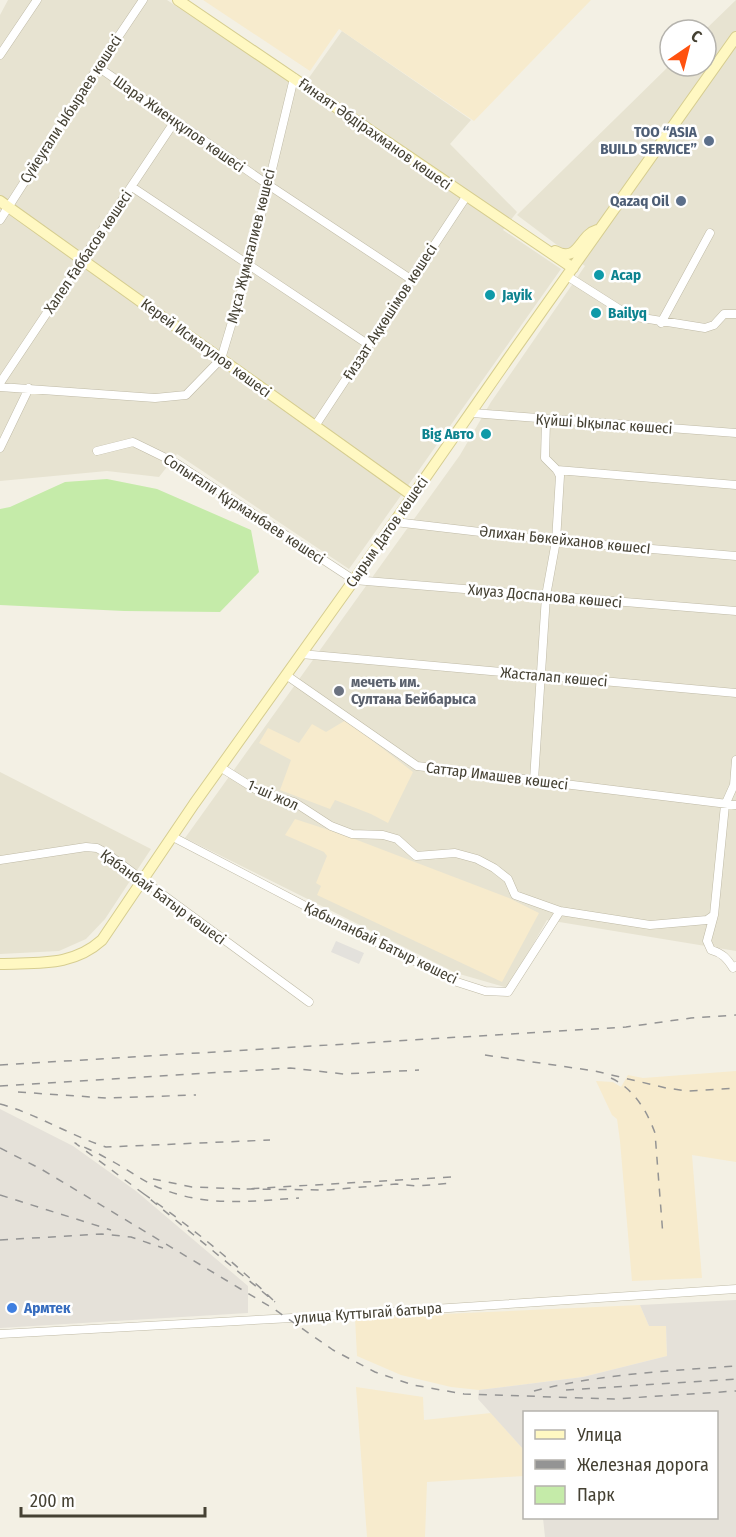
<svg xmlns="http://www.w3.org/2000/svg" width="736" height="1537" font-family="'Fira Sans Condensed',sans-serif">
	<rect width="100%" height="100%" fill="#f3f0e4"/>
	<path fill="#e7e3d1" d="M 8,0 L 167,0 L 301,89 L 342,31 L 471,120 L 450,144 L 517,212 L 503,230 L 561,269 L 349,569 L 177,454 L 159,477 L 107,471 L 0,481 L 0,15 Z
		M 736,0 L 736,951 L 547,920 L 508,988 L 456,973 L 185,838 L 460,455 L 491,402 L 585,266 L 517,215 L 670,65 L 706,66 L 705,30 Z
		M 0,772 L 151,849 L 105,919 L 86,939 L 59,951 L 0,954 Z"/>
	<path fill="#f7ebcd" d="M 203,0 L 591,0 L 474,121 L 339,29 L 310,71 Z
		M 346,720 L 413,772 L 388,823 L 371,814 L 335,800 L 330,809 L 280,790 L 291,760 L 259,743 L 268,728 L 299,743 L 312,724 L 326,732 Z
		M 295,819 L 344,835 L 509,898 L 539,913 L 502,982 L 317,895 L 321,886 L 316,883 L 327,856 L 324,852 L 285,835 Z
		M 736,1071 L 736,1162 L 692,1155 L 702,1278 L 632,1281 L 620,1141 L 617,1119 L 612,1115 L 596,1081 L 613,1082 L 621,1087 L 628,1075 L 643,1078 Z
		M 640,1305 L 649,1326 L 666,1326 L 667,1356 L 583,1377 L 479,1390 L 451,1387 L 401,1375 L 357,1356 L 355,1318 Z
		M 356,1387 L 423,1397 L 424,1420 L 491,1413 L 524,1450 L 524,1476 L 427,1482 L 425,1537 L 367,1537 Z"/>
	<path fill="#e5e1d9" d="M 0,1109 L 73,1146 L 136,1191 L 248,1286 L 248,1313 L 0,1328 Z
		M 736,1300 L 736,1537 L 545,1537 L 543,1518 L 716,1518 L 716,1412 L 524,1412 L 524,1450 L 478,1399 L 479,1390 L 583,1377 L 667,1356 L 666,1326 L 649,1326 L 640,1305 Z"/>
	<path fill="#c5eba9" d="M 107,479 L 157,489 L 251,530 L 259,572 L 220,612 L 124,611 L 0,605 L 0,509 L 10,507 L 65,482 Z"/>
	<path fill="#e3e1dc" d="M 336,941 L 364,953 L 359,964 L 331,952 Z"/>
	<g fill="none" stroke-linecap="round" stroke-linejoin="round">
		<g stroke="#bfbaa6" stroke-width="9">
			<path id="street" d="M 0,55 L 37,0
				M 98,67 L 267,184 L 412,280
				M 132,187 L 369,345
				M 0,220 L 98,67 L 143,0
				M 567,276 L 630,316 L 705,328 L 714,325 L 724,314 L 736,314
				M 661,323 L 710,233
				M 0,383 L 175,121
				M 0,387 L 155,398 L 186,395 L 221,359 L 249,265 L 294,78
				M 472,413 L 736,433
				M 315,426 L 466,197
				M 0,448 L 29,388
				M 97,451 L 133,442 L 176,463 L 354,580 L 736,611
				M 557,470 L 736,485
				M 395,522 L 556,541 L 736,556
				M 301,654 L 736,693
				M 286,675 L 417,766 L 736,805
				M 220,767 L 260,792 L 294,802 L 331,826 L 352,834 L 383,835 L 397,839 L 416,856 L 455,853 L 477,859 L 494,868 L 508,879 L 515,895 L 560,911
				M 534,780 L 546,596 L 556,541 L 560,476 L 557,470 L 545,458 L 546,420
				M 173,837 L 336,922 L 457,982 L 485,991 L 508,992 L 560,911 L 650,925 L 707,920 L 714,915 L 707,941 L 711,950 C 722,953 727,958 733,968 L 736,966
				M 0,860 L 86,847 L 97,848 L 106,853 L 309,1002
				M 714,915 L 725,805 L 734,785 L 736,760
				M 0,1334 L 311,1317 L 736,1289"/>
		</g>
		<g stroke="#d6cd90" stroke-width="12">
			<path id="secondary" d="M 178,0 L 573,268
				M 0,201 L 413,496
				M 555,251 C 579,264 579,235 597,230
				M 0,964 C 38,962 72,967 102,940 L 194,804 L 354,580 L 508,359 L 736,37"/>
		</g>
		<use href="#street" stroke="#fff" stroke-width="8"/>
		<use href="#secondary" stroke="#fff8c2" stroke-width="10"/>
		<path stroke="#949494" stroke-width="1.5" stroke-dasharray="8 8" stroke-linecap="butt" d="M 485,1055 L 595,1071 L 666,1088 L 688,1091 L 736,1088
			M 0,1065 L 626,1027 L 691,1018 L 736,1015
			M 611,1078 C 634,1089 647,1111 655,1133 L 663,1236
			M 0,1086 L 290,1068 L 344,1074 L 419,1070
			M 18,1092 L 106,1098 L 196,1095
			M 0,1104 C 37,1114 69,1135 106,1147 L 270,1140
			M 0,1148 L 41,1169 L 274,1309 L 333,1350 L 375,1372 L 413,1385 L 464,1394 L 614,1399 L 736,1391
			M 451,1177 L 245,1189 L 329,1190 L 396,1184 L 418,1186 L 451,1183
			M 153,1179 L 192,1187 L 245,1189
			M 144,1194 L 75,1143 C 86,1148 98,1153 108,1159 C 128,1169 144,1183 165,1190 C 209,1207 254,1201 299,1198
			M 0,1195 L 111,1230
			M 0,1240 L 102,1234 L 131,1237 L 163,1248
			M 273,1300 C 233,1261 190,1226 144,1194 L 275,1302
			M 566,1390 L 736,1379
			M 534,1391 C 600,1374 668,1371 736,1366"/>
	</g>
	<g fill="#5c6f8a" stroke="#fff" stroke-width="2">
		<circle cx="709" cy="141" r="6"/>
		<circle cx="681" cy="201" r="6"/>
	</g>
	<g fill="#0f9aa8" stroke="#fff" stroke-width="2">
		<circle cx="599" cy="275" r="6"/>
		<circle cx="490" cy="295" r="6"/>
		<circle cx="596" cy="313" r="6"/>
		<circle cx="486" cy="434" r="6"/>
	</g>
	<circle fill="#6b7280" stroke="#fff" stroke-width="2" cx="339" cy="691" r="6"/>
	<circle fill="#3f7fe0" stroke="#fff" stroke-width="2" cx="12" cy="1308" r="6"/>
	<g text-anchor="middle" stroke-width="5" stroke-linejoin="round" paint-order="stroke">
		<g font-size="15" fill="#454133" stroke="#fff">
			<text transform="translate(71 109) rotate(-57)" y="5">Сүйеуғали Ыбыраев көшесi</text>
			<text transform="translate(179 124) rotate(35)" y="5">Шара Жиенқұлов көшесі</text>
			<text transform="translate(375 134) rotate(35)" y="5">Ғинаят Әбдірахманов көшесі</text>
			<text transform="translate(251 246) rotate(-76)" y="5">Мұса Жұмағалиев көшесі</text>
			<text transform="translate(88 252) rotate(-56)" y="5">Халел Ғаббасов көшесі</text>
			<text transform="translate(390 312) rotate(-57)" y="5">Ғиззат Ақкөшімов көшесi</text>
			<text transform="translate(206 348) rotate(36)" y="5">Керей Исмагулов көшесі</text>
			<text transform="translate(604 424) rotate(4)" y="5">Күйші Ықылас көшесі</text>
			<text transform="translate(244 509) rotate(33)" y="5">Сопығали Құрманбаев көшесі</text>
			<text transform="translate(387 532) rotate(-55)" y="5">Сырым Датов көшесі</text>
			<text transform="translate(565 540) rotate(6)" y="5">Әлихан Бөкейханов көшесI</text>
			<text transform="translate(545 596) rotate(5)" y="5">Хиуаз Доспанова көшесі</text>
			<text transform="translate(554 677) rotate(5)" y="5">Жасталап көшесі</text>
			<text transform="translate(497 776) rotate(7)" y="5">Саттар Имашев көшесі</text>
			<text transform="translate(273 795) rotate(24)" y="5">1-ші жол</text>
			<text transform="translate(163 897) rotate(36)" y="5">Қабанбай Батыр көшесі</text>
			<text transform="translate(381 943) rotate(26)" y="5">Қабыланбай Батыр көшесі</text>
			<text transform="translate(368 1313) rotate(-4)" y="5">улица Куттыгай батыра</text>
		</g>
		<g font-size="15" font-weight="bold" fill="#4e5e75" stroke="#fff" text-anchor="end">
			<text x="697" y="137">TOO “ASIA<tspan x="697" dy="17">BUILD SERVICE”</tspan></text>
			<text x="669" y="206">Qazaq Oil</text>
		</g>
		<g font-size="15" font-weight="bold" fill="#0d838f" stroke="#fff" text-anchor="start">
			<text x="611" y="280">Асар</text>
			<text x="502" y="300">Jayik</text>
			<text x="608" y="318">Bailyq</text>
			<text x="474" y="439" text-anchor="end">Big Авто</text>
		</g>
		<g font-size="15" font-weight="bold" fill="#5b616d" stroke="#fff" text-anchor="start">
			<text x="351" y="687">мечеть им.<tspan x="351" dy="17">Султана Бейбарыса</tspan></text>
		</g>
		<g font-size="15" font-weight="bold" fill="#366cbe" stroke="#fff" text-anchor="start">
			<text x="24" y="1313">Армтек</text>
		</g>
	</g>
	<rect x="523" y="1411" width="195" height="108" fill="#ffffff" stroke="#b5b3ad" stroke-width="1.5"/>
	<rect x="535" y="1430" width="30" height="9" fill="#fff8c2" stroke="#b5b3ad" stroke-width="1.5"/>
	<text x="577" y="1441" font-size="18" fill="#454133">Улица</text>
	<rect x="535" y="1460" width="30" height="9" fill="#949494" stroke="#b5b3ad" stroke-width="1.5"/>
	<text x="577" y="1471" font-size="18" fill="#454133">Железная дорога</text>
	<rect x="535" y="1486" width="30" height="18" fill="#c5eba9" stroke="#b5b3ad" stroke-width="1.5"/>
	<text x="577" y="1501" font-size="18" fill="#454133">Парк</text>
	<g transform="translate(688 48) rotate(35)"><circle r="28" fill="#ffffff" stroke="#b5b3ad" stroke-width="1.5"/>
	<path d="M0-4.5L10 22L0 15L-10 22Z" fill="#ff520f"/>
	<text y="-9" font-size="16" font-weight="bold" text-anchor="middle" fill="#454133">С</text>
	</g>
	<path d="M21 1507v9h184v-9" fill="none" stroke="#454133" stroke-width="3"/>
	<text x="30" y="1507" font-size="18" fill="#454133" stroke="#ffffff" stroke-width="4.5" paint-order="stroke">200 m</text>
</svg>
